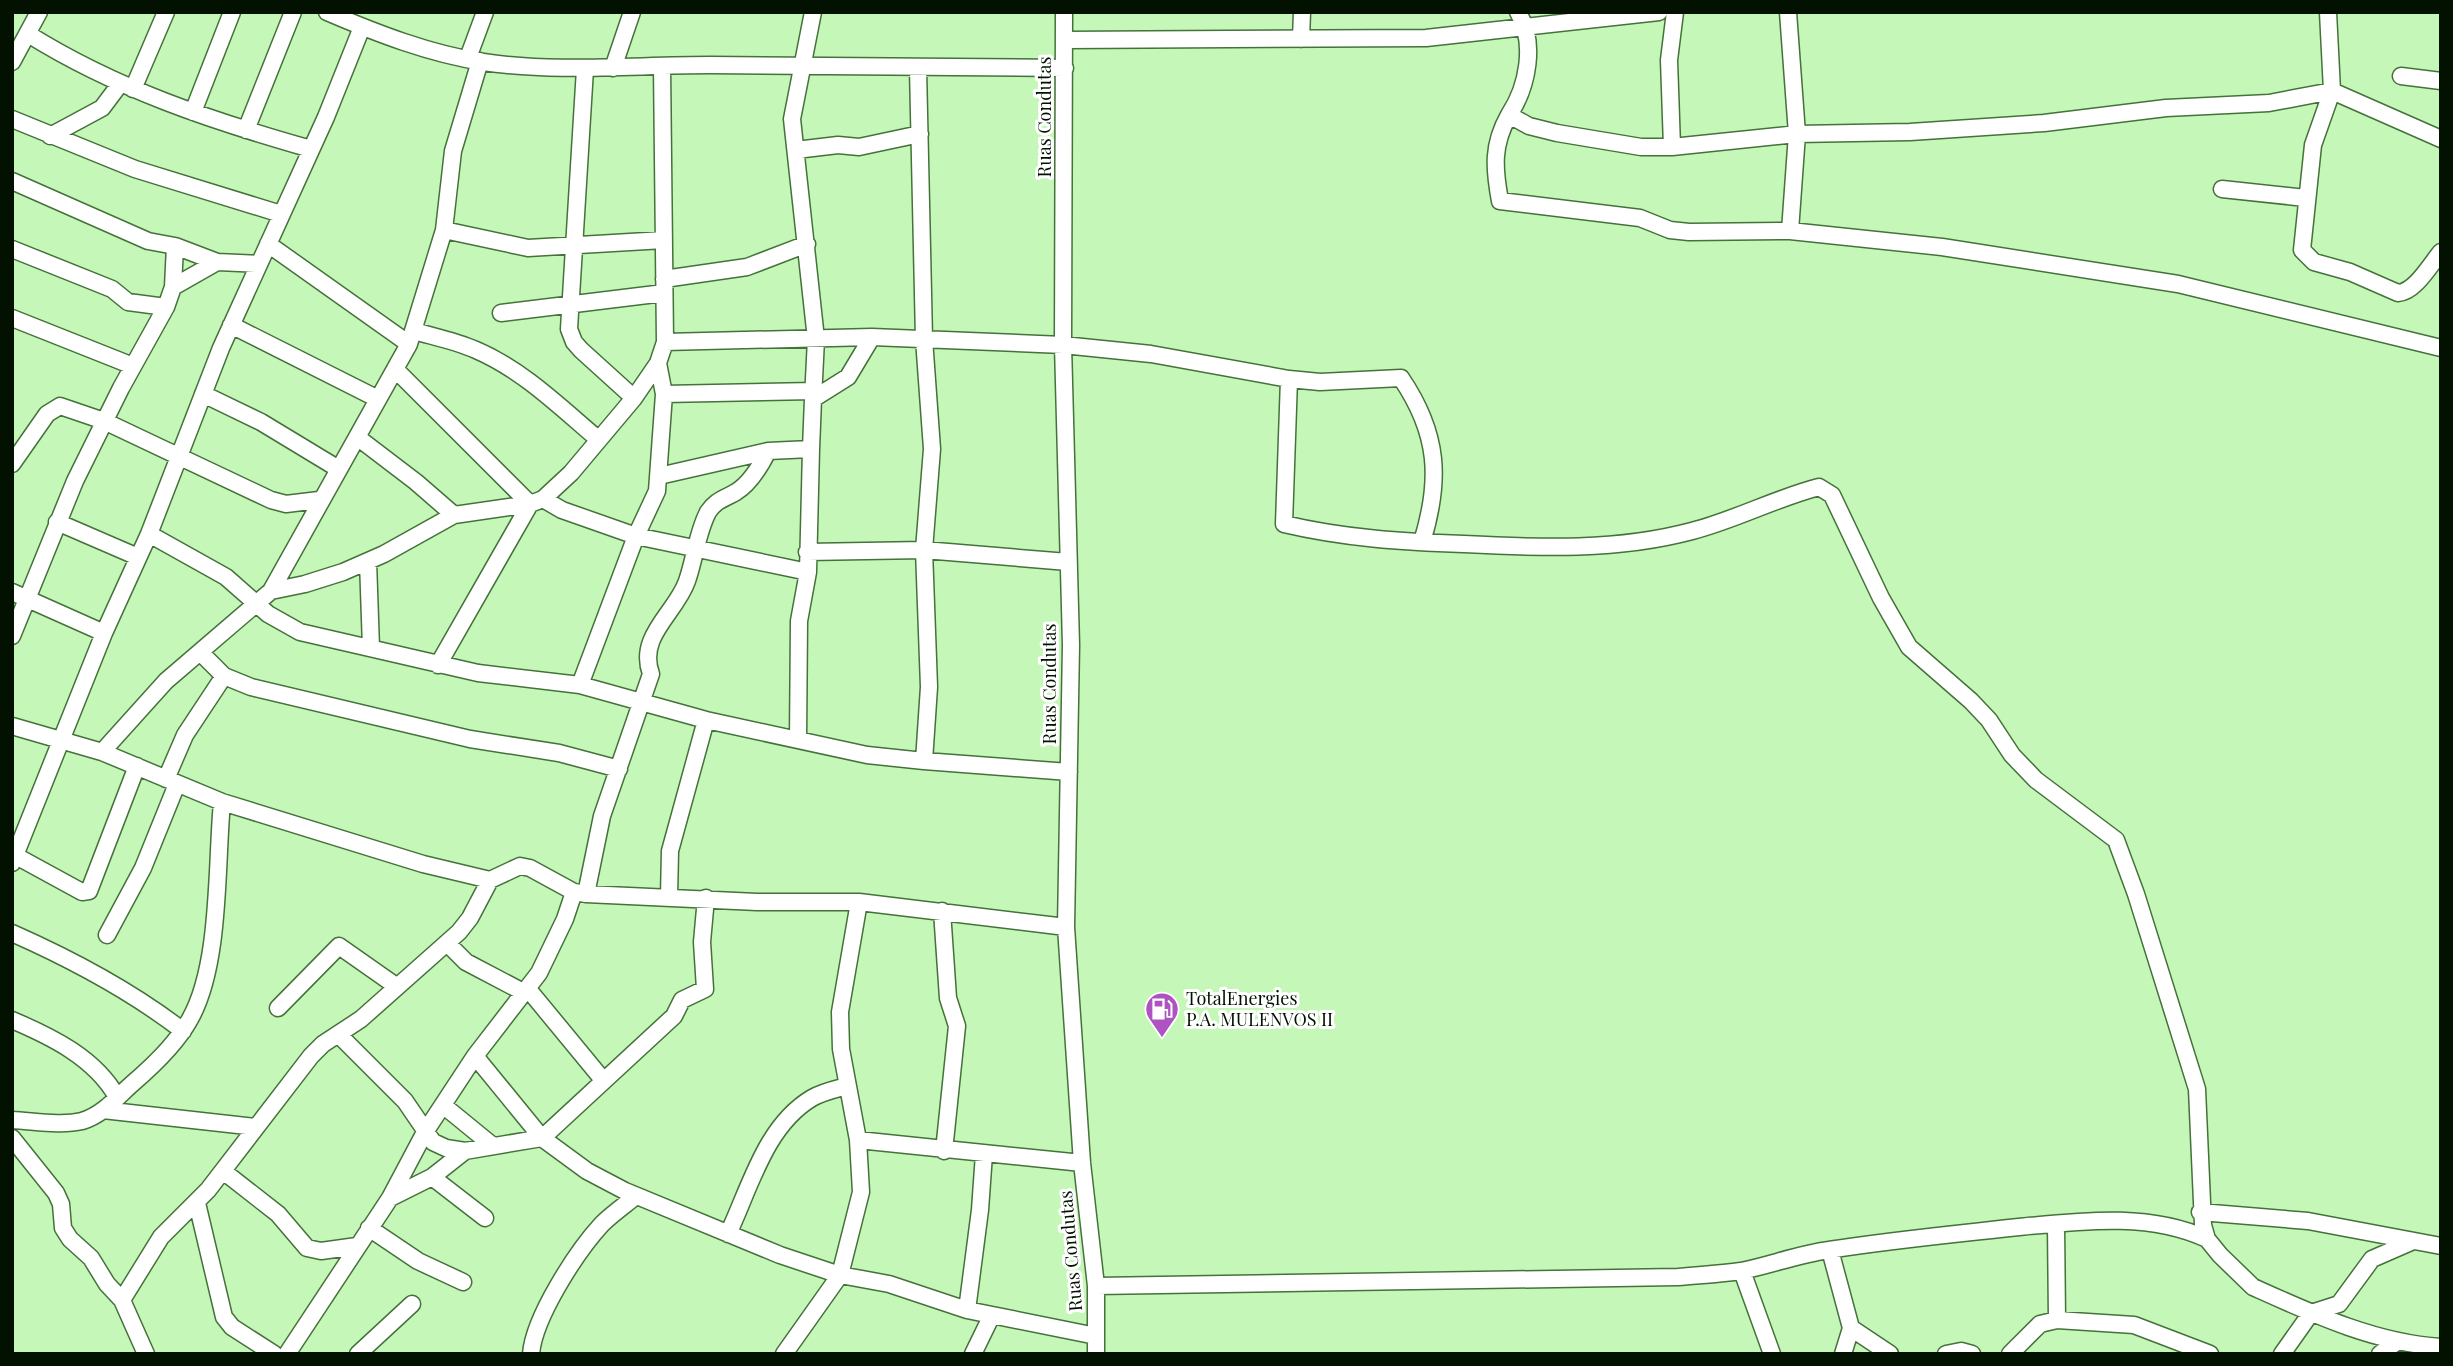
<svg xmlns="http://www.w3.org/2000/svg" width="2453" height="1366" font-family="'Playfair Display',serif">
	<rect width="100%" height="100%" fill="#c5f7b9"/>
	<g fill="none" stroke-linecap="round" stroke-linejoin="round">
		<g stroke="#45713a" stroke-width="19">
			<path id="minor" d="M 327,12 C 376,33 430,54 483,62 C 558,73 634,65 710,65 C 828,65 946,68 1065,68
				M 1064,12 L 1063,345 L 1071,645 L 1066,927 L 1082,1163 L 1096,1286 L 1096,1354
				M 1788,12 L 1797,134 L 1790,231
				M 2328,12 L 2332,91 L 2313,145 L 2302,250 L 2314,262 L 2350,272 L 2398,293 C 2415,292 2430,265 2441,252
				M 28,34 C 116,89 212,121 311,149
				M 1301,39 L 1302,12
				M 1064,40 L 1426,38 L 1659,12
				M 468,58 L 485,12
				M 12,62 L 39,12
				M 662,66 L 665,342
				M 613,68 L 632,12
				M 918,68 L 924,339 L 932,449 L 924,550 L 929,687 L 924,761 L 1069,772
				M 585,69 L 569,329 L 574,342 L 581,350 L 634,398
				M 2401,76 L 2441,81
				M 133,89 L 166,12
				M 193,112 L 232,12
				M 1509,115 C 1528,86 1536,43 1518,12
				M 12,119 L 135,169 L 281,214
				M 246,130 L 293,12
				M 50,136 L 102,108 L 120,84
				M 2441,139 L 2332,91 L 2269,103 L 2166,108 L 2044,123 L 1910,132 L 1797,134 L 1672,147 L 1641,147 L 1557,133 L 1529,126 L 1509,115 C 1492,145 1494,168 1500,201 L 1640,218 L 1670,230 L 1689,232 L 1790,231 L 1942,247 L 2178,284 L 2441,348
				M 1672,147 L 1669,60 L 1675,12
				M 796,150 L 838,145 L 859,147 L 920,134
				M 12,181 L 148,241 L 175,246 L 217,262 L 259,264
				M 2222,189 L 2306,198
				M 444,230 L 528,248 L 664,240
				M 268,244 L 409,344
				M 12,249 L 112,289 L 128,302 L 166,307
				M 664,279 L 747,267 L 807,244
				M 173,287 L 217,262
				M 501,313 L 664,293
				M 12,318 L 133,366
				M 231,325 L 378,399
				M 414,331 C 435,337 456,341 476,350 C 523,370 561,408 599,440
				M 395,369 L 530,504 L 438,665
				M 1289,379 L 1320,382 L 1401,378 C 1439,434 1441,480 1422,542
				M 203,394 L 261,422 L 337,468
				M 664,394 L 814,391
				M 813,399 L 816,339 L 792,119 L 813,12
				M 357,437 L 416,482 L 454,515
				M 12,464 L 47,414 L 60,406 L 104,421 L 271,500 L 286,504 L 319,500
				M 659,476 L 768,451
				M 543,499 L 562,510 L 636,536 L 808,572
				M 57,522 L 138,557
				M 149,534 L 226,577 L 268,614 L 300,632 L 478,673 L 580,685 L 706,720 L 867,755 L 924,761
				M 807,552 L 924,550 L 1068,562
				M 368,561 L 371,648
				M 271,591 L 409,344 L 444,230 L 453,151 L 480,61
				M 12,592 L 104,633
				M 12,636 L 75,481 L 121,388 L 166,307 L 173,287 L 175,246
				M 200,652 L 224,676 L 251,687 L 470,739 L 559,753 L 619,769
				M 580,685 L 636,536 L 657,491 L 664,394 L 658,363
				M 12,726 L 102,752 L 222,802 L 423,864 L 490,880 L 520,866 L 530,868 L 574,892 L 586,894 L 757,902 L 859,902 L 1066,927
				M 798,740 L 799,621 L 808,572 L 811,449
				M 102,752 L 166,681 L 271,591 L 305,584 L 343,572 L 384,554 L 454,515 L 530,504 L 543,499 L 571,473 L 634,398 L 658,363 L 665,342 L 872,337 L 1063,345 L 1151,354 L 1289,379 L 1284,524 C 1343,538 1403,542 1464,544 C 1541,548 1617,551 1692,531 C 1735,520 1776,498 1819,487 L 1832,495 L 1881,598 L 1909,647 L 1971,701 L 1989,720 L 2012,755 L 2036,780 L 2116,840 L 2136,894 L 2197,1089 L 2203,1225 L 2207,1239 L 2220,1255 L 2253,1287 C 2313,1314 2375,1343 2441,1347
				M 166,779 L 185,735 L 224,676
				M 16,856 L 82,892 L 89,891 L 137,766
				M 12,863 L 104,633 L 149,534 L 221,348 L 326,117 L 362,27
				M 586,894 L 602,816 L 651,674 C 637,636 676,613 687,581 C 695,558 697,533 708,512 C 716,500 724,499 736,492 C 749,484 761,465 768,451 L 811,449 L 813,399 L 848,377 L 872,337
				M 669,897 L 670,851 L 706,720
				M 942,911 L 948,998 L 957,1026 L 944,1151
				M 12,933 C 73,960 130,990 183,1031
				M 107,935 L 143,868 L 177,784
				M 447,943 L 466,962 L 525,993
				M 528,989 L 603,1080
				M 278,1008 L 339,946 L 396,986
				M 12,1020 C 52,1037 95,1058 117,1097
				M 338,1034 L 405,1101 L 433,1142 L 446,1148 L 465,1151
				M 475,1056 L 542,1138 L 587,1171 L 625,1191 L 780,1255 L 840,1275 L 889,1284 L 967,1310 L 1096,1336
				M 444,1106 L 493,1146
				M 103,1110 L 256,1127
				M 12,1120 C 34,1121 61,1126 82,1121 C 103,1115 118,1096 133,1083 C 154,1065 177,1043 190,1019 C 221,964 216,865 222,802
				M 12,1138 L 56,1193 L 61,1204 L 63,1228 L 70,1239 L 91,1258 L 107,1284 L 122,1300 L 146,1354
				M 858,1140 L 1082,1163
				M 223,1171 L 278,1214 L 307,1248 L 321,1251 L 357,1246
				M 432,1177 L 485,1218
				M 390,1198 L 432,1177 L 465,1151 L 542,1138 L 674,1016 L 682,1000 L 705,989 L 702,942 L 706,898
				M 197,1203 L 224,1317 L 232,1327 L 274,1354
				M 2200,1212 L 2308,1221 L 2441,1246
				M 2056,1224 L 2057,1320
				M 369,1228 L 418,1261 L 463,1282
				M 728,1234 C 750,1188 765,1126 812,1098 C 822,1092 836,1089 847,1086
				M 1830,1250 L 1851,1328 L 1843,1354
				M 1742,1271 L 1772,1354
				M 1096,1286 L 1678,1277 C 1699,1275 1721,1274 1741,1271 C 1771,1265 1799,1254 1829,1250 C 1892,1240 1956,1234 2019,1227 C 2081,1221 2149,1212 2207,1239
				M 122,1300 L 161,1237 L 208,1190 L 311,1056 L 323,1044 L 361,1019 L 459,932 L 470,918 L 490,880
				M 967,1310 L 980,1210 L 984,1154
				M 1851,1328 L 1890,1354
				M 287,1354 L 390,1198 L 425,1132 L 475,1056 L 539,973 L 565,919 L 574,892
				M 358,1354 L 412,1304
				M 531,1354 C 534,1317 577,1251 602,1224 C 612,1214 625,1205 636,1196
				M 784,1354 L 840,1275 L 861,1192 L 858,1140 L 841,1049 L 840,1012 L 859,902
				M 973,1354 L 992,1315
				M 1946,1354 L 1961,1351 L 1972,1354
				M 2010,1354 L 2040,1324 L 2057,1320 L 2134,1325 L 2210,1354
				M 2282,1354 L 2311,1313 L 2339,1304 L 2372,1259 L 2411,1242
				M 2380,1354 L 2398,1341"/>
		</g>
		<use href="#minor" stroke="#fff" stroke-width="16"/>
	</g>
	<defs>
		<g id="fuel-pin" transform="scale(1.75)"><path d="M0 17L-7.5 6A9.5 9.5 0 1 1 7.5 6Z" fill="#ad54c1" stroke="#fff"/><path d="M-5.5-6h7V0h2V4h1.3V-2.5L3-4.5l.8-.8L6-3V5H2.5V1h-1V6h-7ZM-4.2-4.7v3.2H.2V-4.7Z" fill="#fff"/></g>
	</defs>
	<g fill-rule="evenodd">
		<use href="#fuel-pin" x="1162" y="1009"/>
	</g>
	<g text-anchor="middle" stroke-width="6" stroke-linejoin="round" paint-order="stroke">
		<g font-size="18" fill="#021100" stroke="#fff">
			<text transform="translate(1045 117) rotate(-90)" y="6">Ruas Condutas</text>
			<text transform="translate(1050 684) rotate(-90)" y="6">Ruas Condutas</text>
			<text transform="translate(1071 1251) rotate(-95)" y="6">Ruas Condutas</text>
		</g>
		<g font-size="18" fill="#021100" stroke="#fff" text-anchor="start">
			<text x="1186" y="1005">TotalEnergies<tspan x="1186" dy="21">P.A. MULENVOS II</tspan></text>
		</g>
	</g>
	<rect width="2453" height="1366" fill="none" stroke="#021100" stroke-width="28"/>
</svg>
